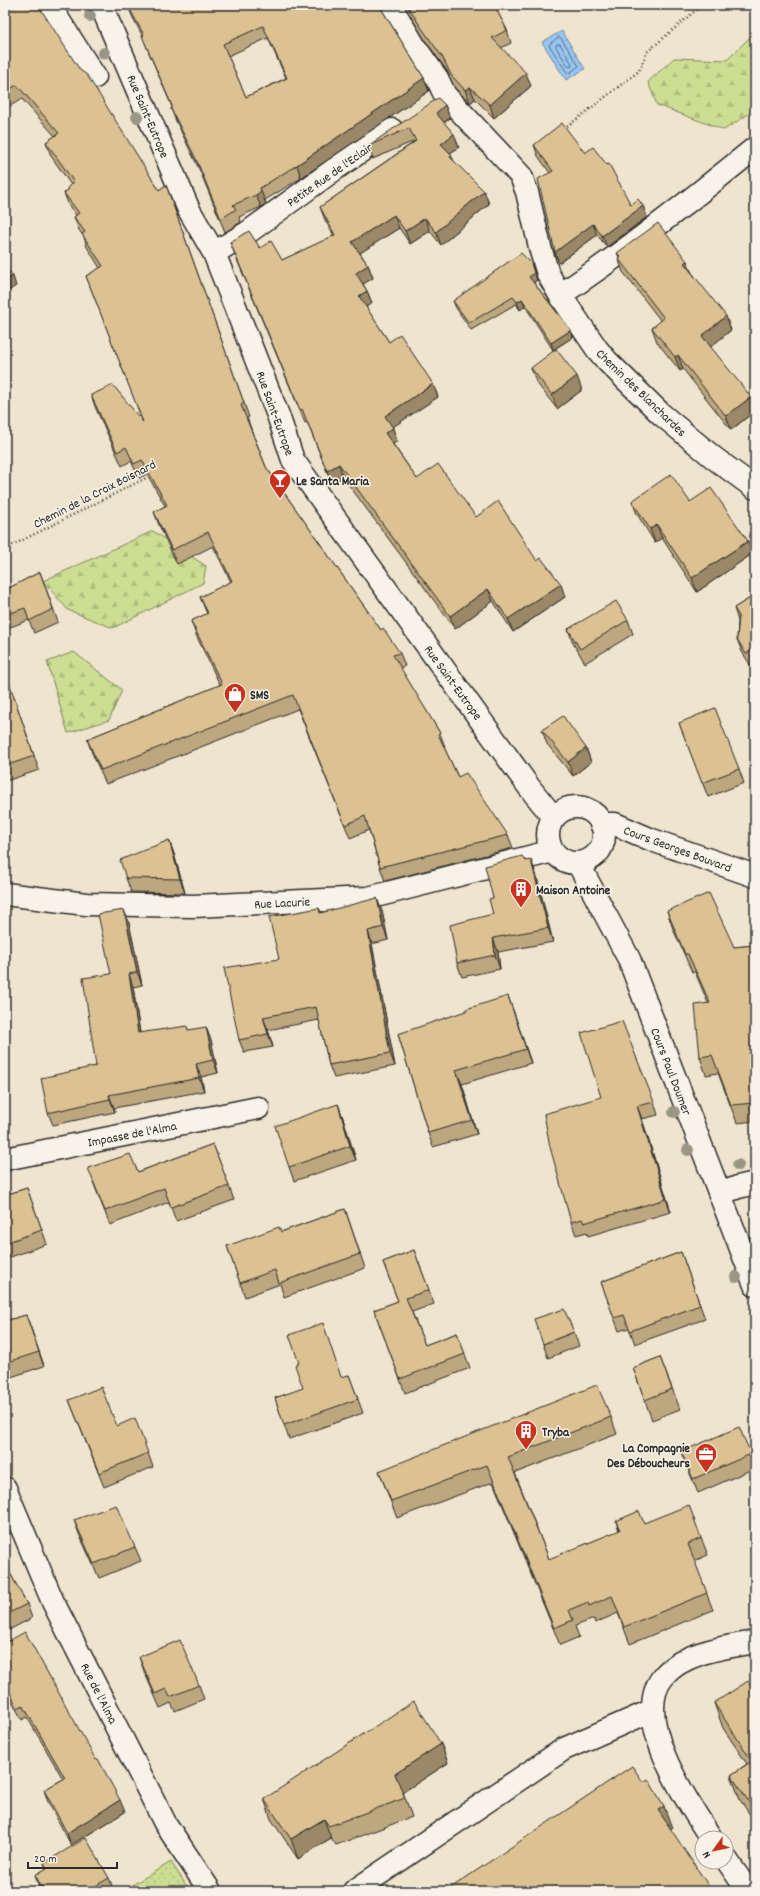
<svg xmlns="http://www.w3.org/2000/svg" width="760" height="1896" font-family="Dekko,sans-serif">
	<defs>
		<pattern id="green-dots" width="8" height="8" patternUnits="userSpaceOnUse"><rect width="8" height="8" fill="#ccde92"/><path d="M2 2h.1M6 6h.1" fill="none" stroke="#afbf7e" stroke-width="1.8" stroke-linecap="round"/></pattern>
		<pattern id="forest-firs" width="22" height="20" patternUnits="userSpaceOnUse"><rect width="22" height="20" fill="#ccde92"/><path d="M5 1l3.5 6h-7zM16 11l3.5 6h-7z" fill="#afbf7e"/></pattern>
	</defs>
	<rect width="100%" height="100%" fill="#efe4ce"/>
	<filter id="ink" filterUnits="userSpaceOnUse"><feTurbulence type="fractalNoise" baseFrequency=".025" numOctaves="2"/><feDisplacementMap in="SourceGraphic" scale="8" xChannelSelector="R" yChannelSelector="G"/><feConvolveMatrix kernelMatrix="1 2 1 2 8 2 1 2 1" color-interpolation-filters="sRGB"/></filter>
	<g filter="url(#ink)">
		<path fill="url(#green-dots)" stroke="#7c845e" d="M 171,1862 L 190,1891 L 122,1891 Z"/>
		<path fill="url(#forest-firs)" stroke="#7c845e" d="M 755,32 L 755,110 L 724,130 L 657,105 L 648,82 L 674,58 L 727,60 Z
			M 153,531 L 206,566 L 203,583 L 113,628 L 68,610 L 43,581 Z
			M 74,652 L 122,690 L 109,720 L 68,733 L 47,662 Z"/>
		<path fill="#97c6f2" stroke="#6c88a2" d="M 562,31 L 585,69 L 566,80 L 542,42 Z"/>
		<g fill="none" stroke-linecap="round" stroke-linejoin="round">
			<path stroke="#56697b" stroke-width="1" d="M 559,37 L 561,38 L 579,66 L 568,74 L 549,45 Z
				M 557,44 L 560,44 L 572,64 L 571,67 L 568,66 L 556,47 Z"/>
			<g stroke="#2b2b2b" stroke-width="25">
				<path id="minor" d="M 49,5 L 95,77
					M 101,5 L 189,210 L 214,253 L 278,415 L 293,460 L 529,787 L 554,818
					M 390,5 L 415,47 L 437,78 L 445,95 L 521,176 L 527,192 L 541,251 L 548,274 L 560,295 L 597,349 L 607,361 L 661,414 L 714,458 L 755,488
					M 214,253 L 247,233 L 335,169 L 392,130
					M 560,295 C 628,250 692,199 755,148
					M548 835a28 28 0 1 1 56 0a28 28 0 1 1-56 0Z
					M 601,824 L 615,824 L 652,840 L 755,876
					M 578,863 L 629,959 L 755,1285
					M 5,894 L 86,904 L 193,906 L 368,898 L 553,851
					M 5,1159 L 258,1108
					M 720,1194 L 738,1187 L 755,1183
					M 5,1488 L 53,1602 L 165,1823 L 210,1891
					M 711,1838 C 688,1803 630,1718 663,1677 C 683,1652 726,1647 755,1642
					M 726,1859 L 748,1891
					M 354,1891 L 564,1749 L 653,1710"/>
			</g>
			<path stroke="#2b2b2b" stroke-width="2.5" stroke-dasharray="1 3" stroke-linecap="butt" d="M 564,129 L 639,71 L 647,52 L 702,5
				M 5,549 L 150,476"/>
			<use href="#minor" stroke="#f7f3e8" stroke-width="22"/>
		</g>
		<g fill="#999783">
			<circle cx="90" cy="16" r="6"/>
			<circle cx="104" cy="53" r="6"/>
			<circle cx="137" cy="117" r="6"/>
			<circle cx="674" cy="1112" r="6"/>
			<circle cx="688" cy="1150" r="6"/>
			<circle cx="738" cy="1165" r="6"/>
			<circle cx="736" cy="1277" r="6"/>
		</g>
		<path fill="#bda77e" stroke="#2b2b2b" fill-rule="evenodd" d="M 5,5 L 80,70 L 159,190 L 166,185 L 249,417 L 247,418 L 266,467 L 381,630 L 400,653 L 405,666 L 400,668 L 440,733 L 445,747 L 444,747 L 458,777 L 508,835 L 513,848 L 385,881 L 380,867 L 369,830 L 350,838 L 298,709 L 106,784 L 92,753 L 87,739 L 220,685 L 196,635 L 191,621 L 207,614 L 200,597 L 231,582 L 213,546 L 177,564 L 159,525 L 154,512 L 165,506 L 147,474 L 139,478 L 131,461 L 122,466 L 96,409 L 91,395 L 143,421 L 86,276 L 100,268 L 87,247 L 84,237 L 79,230 L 74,217 L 76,215 L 69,206 L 64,193 L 69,189 L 68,187 L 71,185 L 51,156 L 46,142 L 55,136 L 22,99 L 5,109 Z
			M 379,5 L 424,78 L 429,91 L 301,178 L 265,200 L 266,204 L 261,207 L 239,217 L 241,222 L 225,232 L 200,171 L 176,121 L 171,109 L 172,107 L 147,48 L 143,37 L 133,18 L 128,6 ZM 268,38 L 286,78 L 246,97 L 228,56 Z
			M 404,5 L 494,5 L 507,30 L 511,43 L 501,48 L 531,86 L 494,118 L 475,99 L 470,103 L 455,88 L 447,71 L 425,40 Z
			M 445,105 L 450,118 L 444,123 L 459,147 L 450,153 L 454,161 L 484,191 L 489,204 L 441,245 L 430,231 L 410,244 L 399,228 L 360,253 L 368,265 L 373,278 L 363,284 L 367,291 L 372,303 L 366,307 L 389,342 L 433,384 L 438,397 L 392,427 L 397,441 L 393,444 L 417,479 L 476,517 L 537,561 L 565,597 L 513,632 L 493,601 L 455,629 L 343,477 L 332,484 L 307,422 L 305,423 L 235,255 L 230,242 L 260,248 L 282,260 L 334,236 L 325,220 L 320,207 L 414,142 L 414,141 L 373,159 L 368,146 Z
			M 534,145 L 585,153 L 631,205 L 643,206 L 647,217 L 607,247 L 597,235 L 559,263 L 555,252 L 550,173 L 538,156 Z
			M 617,253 L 687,261 L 691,271 L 731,330 L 710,347 L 755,409 L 755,411 L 731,430 L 683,369 L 680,371 L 657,342 L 652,328 L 661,321 L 623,272 L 618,258 L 619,257 Z
			M 537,280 L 534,283 L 571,330 L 573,337 L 553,350 L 525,306 L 520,310 L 516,304 L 471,330 L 456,308 L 453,301 Z
			M 531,368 L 582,390 L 557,409 L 536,382 Z
			M 632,501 L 752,554 L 697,592 L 662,538 L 655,543 L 637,514 Z
			M 40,572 L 58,622 L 34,633 L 29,620 L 5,629 L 5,590 Z
			M 755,595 L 755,664 L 751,666 L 742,652 L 737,639 L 738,621 L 734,608 Z
			M 628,620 L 633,634 L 585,663 L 573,643 L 568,629 Z
			M 6,674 L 39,770 L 6,781 L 5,780 L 5,675 Z
			M 679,723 L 739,769 L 744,783 L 708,797 Z
			M 542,730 L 586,748 L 591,762 L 573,776 L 547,744 Z
			M 169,840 L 174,854 L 185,893 L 131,892 L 126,878 Z
			M 531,860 L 536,874 L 553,942 L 498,952 L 500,969 L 462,977 L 457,963 L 493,914 L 493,898 L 526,861 Z
			M 319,908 L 321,912 L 382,911 L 388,940 L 372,944 L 395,1066 L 334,1078 L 329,1065 L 319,1020 L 268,1030 L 273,1047 L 244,1052 L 239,1040 L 279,959 Z
			M 667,911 L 734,947 L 755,945 L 755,1121 L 737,1123 L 718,1073 L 706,1075 L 700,1057 L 708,1003 L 695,972 L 692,972 L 673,929 Z
			M 129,923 L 142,985 L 133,987 L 140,1033 L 189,1030 L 211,1040 L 218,1073 L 201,1077 L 204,1091 L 114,1108 L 115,1112 L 53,1125 L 48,1113 L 96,1066 L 111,974 Z
			M 513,1010 L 531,1063 L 462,1084 L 477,1134 L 433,1147 L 428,1133 L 398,1034 Z
			M 654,1102 L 658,1115 L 642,1119 L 671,1212 L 588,1236 L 587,1232 L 576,1235 L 571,1222 L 544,1114 Z
			M 338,1104 L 343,1118 L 356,1160 L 294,1181 L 289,1167 Z
			M 213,1144 L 234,1200 L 176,1221 L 169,1202 L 110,1225 L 93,1182 L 138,1172 Z
			M 27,1188 L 47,1244 L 5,1259 L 5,1195 Z
			M 345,1209 L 365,1268 L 284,1297 L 280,1284 L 245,1297 L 227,1246 L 281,1232 Z
			M 414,1250 L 434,1304 L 412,1312 L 425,1345 L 457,1333 L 470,1368 L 405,1393 L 374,1310 L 398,1301 L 383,1262 Z
			M 681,1252 L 705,1319 L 635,1344 L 629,1328 L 619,1331 L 601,1282 Z
			M 26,1315 L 44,1366 L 5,1379 L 5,1321 Z
			M 574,1332 L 579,1346 L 548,1358 L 543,1344 Z
			M 660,1357 L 680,1409 L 652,1420 L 633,1368 Z
			M 349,1375 L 363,1413 L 289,1439 L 275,1398 Z
			M 69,1400 L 117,1426 L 148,1453 L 153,1467 L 104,1487 Z
			M 611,1417 L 617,1434 L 515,1473 L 549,1559 L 619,1531 L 616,1521 L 644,1523 L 701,1538 L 708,1555 L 694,1561 L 713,1610 L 630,1644 L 618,1613 L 595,1623 L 594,1619 L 575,1626 L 579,1637 L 560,1645 L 493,1482 L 397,1518 L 379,1471 Z
			M 681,1452 L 751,1454 L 755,1464 L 755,1468 L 698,1493 Z
			M 74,1520 L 135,1547 L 141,1561 L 99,1578 L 79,1534 Z
			M 5,1564 L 27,1604 L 32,1618 L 5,1632 Z
			M 5,1643 L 125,1812 L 71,1845 L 48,1802 L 44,1790 L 63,1779 L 27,1717 L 22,1720 L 5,1688 Z
			M 139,1657 L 199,1685 L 204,1699 L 175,1711 L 171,1703 L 160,1708 L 144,1671 Z
			M 755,1692 L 755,1822 L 740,1800 L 731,1775 L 747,1764 L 723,1728 L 714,1703 Z
			M 441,1744 L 448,1763 L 403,1792 L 412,1817 L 336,1845 L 331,1838 L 298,1859 L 271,1819 L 264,1799 Z
			M 44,1863 L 109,1878 L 114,1891 L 41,1891 L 39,1887 L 35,1875 L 46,1869 Z"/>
		<path fill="#9a8866" stroke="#2b2b2b" d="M 526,73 L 531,86 L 494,118 L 490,105 Z
			M 424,78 L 429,91 L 301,178 L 297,165 Z
			M 470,87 L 475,99 L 470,103 L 465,90 Z
			M 445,105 L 450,118 L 440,125 L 436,113 Z
			M 454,134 L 459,147 L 446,156 L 441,144 Z
			M 260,188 L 266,204 L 261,207 L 256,195 Z
			M 484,191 L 489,204 L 441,245 L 436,232 Z
			M 643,206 L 647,217 L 607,247 L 602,236 Z
			M 394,215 L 399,228 L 357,255 L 352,242 Z
			M 425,218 L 430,231 L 410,244 L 405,231 Z
			M 593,224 L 597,235 L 559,263 L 555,252 Z
			M 687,261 L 692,275 L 684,263 Z
			M 531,263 L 537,280 L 532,284 L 529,277 Z
			M 368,265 L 373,278 L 360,286 L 356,273 Z
			M 13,276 L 16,286 L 5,293 L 5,281 Z
			M 367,291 L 372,303 L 363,309 L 359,296 Z
			M 522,299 L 525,306 L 520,310 L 517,302 Z
			M 726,316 L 731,330 L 707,350 L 702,336 Z
			M 571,330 L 573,337 L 553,350 L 551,343 Z
			M 678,355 L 683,369 L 680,371 L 675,357 Z
			M 577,376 L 582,390 L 557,409 L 552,395 Z
			M 433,384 L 438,397 L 390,429 L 385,416 Z
			M 751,397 L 755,409 L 755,411 L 731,430 L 726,416 Z
			M 393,428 L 397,441 L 390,446 L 385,433 Z
			M 339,464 L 343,477 L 332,484 L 327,471 Z
			M 657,525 L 662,538 L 655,543 L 650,529 Z
			M 748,541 L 752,554 L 697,592 L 692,578 Z
			M 561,584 L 565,597 L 513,632 L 508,619 Z
			M 488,589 L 493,601 L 455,629 L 450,616 Z
			M 586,748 L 591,762 L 573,776 L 568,762 Z
			M 169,840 L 174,854 L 185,893 L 180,879 Z
			M 531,860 L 536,874 L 553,942 L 548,928 Z
			M 377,898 L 382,911 L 388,940 L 383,927 Z
			M 124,910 L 129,923 L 142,985 L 137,972 Z
			M 368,931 L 372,944 L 395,1066 L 390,1053 Z
			M 493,938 L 498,952 L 500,969 L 495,955 Z
			M 129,974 L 133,987 L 142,1046 L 138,1033 Z
			M 508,996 L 513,1010 L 531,1063 L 526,1049 Z
			M 263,1017 L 268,1030 L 273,1047 L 268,1034 Z
			M 206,1027 L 211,1040 L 218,1073 L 213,1060 Z
			M 196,1064 L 201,1077 L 204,1091 L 199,1078 Z
			M 456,1070 L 462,1084 L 477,1134 L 472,1120 Z
			M 109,1095 L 114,1108 L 115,1112 L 110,1099 Z
			M 338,1104 L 343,1118 L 356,1160 L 350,1146 Z
			M 637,1106 L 642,1119 L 671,1212 L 666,1199 Z
			M 26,1315 L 31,1328 L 44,1366 L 39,1352 Z
			M 441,1744 L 448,1763 L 402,1793 L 395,1774 Z
			M 120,1800 L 125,1812 L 71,1845 L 67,1833 Z
			M 664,1806 L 672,1828 L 666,1832 L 658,1810 Z
			M 324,1819 L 331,1838 L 298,1859 L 291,1839 Z"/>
		<path fill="#dcc292" stroke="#2b2b2b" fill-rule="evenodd" d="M 5,5 L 38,5 L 80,70 L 87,75 L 159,190 L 166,185 L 244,403 L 241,405 L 266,467 L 381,630 L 383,628 L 400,653 L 393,655 L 440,733 L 438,734 L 458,777 L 466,773 L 508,835 L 380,867 L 365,816 L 345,825 L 293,695 L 101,770 L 87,739 L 222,684 L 191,621 L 208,613 L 200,597 L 232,581 L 208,532 L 172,550 L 154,512 L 167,505 L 142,460 L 134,464 L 126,447 L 117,452 L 91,395 L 113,385 L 143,422 L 86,276 L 103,266 L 82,234 L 85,232 L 74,217 L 79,213 L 64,193 L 69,189 L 68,187 L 74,182 L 46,142 L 59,133 L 17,85 L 5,92 Z
			M 128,5 L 379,5 L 424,78 L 297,165 L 260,188 L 261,191 L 256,195 L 233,205 L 236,209 L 221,219 L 196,159 L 171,109 L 172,106 L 142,36 L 144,35 L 128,6 ZM 263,26 L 287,78 L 246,97 L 223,44 Z
			M 407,5 L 494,5 L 507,30 L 492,38 L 526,73 L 490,105 L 470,87 L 465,90 L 451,75 L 443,58 L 421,27 Z
			M 438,98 L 445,105 L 436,113 L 454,134 L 441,144 L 452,155 L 450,157 L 484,191 L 436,232 L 425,218 L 405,231 L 394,215 L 352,242 L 368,265 L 356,273 L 367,291 L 359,296 L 389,342 L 400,334 L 433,384 L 385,416 L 393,428 L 385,433 L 417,479 L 438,464 L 476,517 L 498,501 L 537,561 L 541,558 L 561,584 L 508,619 L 488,589 L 450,616 L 339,464 L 327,471 L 302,409 L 300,410 L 230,242 L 249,231 L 260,248 L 271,241 L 282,260 L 335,235 L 320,207 L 416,141 L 409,128 L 368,146 Z
			M 562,123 L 585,153 L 593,147 L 607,165 L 609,164 L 631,205 L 638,199 L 643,206 L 602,236 L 593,224 L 555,252 L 538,179 L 553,171 L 534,145 Z
			M 658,223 L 687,261 L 684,263 L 726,316 L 702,336 L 751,397 L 726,416 L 678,355 L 675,357 L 652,328 L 664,318 L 618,258 L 620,256 L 617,253 Z
			M 521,253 L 531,263 L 534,273 L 529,277 L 571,330 L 551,343 L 522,299 L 517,302 L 513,297 L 469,323 L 453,301 Z
			M 5,267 L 13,276 L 5,281 Z
			M 556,349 L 577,376 L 552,395 L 531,368 Z
			M 671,474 L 690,502 L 711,488 L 748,541 L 692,578 L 657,525 L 650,529 L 632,501 Z
			M 40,572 L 53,609 L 29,621 L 25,608 L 5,615 L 5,590 Z
			M 755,595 L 755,648 L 746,654 L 737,639 L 739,616 L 734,608 Z
			M 616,601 L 628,620 L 580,649 L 568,629 Z
			M 6,674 L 34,756 L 5,766 L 5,675 Z
			M 715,708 L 739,769 L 702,783 L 679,723 Z
			M 563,716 L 586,748 L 568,762 L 542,730 Z
			M 169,840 L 180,879 L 126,878 L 120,860 Z
			M 522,856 L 526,861 L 531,860 L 548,928 L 493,938 L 495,955 L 457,963 L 450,925 L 493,914 L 489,899 L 493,898 L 485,866 Z
			M 709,893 L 734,947 L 755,945 L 755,1103 L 731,1105 L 712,1055 L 700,1057 L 695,1005 L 710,1003 L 688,954 L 685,954 L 667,911 Z
			M 377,898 L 383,927 L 368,931 L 390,1053 L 329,1065 L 316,1007 L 263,1017 L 268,1034 L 239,1040 L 224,968 L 279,959 L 269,917 L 319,908 L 320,913 Z
			M 124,910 L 137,972 L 129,974 L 138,1033 L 187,1026 L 188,1030 L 206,1027 L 213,1060 L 196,1064 L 199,1078 L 109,1095 L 110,1099 L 48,1113 L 41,1078 L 96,1066 L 83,978 L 111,974 L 98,914 Z
			M 508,996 L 526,1049 L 456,1070 L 472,1120 L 428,1133 L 398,1034 L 466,1011 L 466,1009 Z
			M 622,1021 L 654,1102 L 637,1106 L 666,1199 L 584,1223 L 582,1219 L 571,1222 L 550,1147 L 544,1114 L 601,1097 L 581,1033 Z
			M 338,1104 L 350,1146 L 289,1167 L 275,1126 Z
			M 213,1144 L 229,1186 L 171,1207 L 164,1188 L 105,1211 L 88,1168 L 130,1154 L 138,1172 Z
			M 27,1188 L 42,1230 L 5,1243 L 5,1195 Z
			M 345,1209 L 360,1254 L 279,1283 L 275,1270 L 240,1283 L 227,1246 L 279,1227 L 281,1232 Z
			M 414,1250 L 429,1290 L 406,1298 L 425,1345 L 457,1333 L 465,1354 L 400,1379 L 374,1310 L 398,1301 L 383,1262 Z
			M 681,1252 L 700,1305 L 630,1331 L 624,1315 L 614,1318 L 601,1282 Z
			M 564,1309 L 574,1332 L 543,1344 L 534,1319 Z
			M 26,1315 L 39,1352 L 5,1363 L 5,1321 Z
			M 323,1323 L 341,1377 L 349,1375 L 358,1399 L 284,1425 L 275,1398 L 303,1388 L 295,1365 L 299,1363 L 289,1335 Z
			M 660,1357 L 672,1389 L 645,1400 L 633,1368 Z
			M 597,1385 L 611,1417 L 508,1457 L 549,1559 L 620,1530 L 616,1521 L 639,1511 L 644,1523 L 689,1505 L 701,1538 L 688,1544 L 707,1593 L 624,1627 L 612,1596 L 589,1606 L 588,1602 L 569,1610 L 573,1620 L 554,1628 L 487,1465 L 391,1501 L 379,1471 Z
			M 101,1387 L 117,1426 L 135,1418 L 148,1453 L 99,1473 L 69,1400 Z
			M 739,1427 L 751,1454 L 693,1479 L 681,1452 Z
			M 116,1505 L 135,1547 L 94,1564 L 74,1520 Z
			M 5,1564 L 27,1604 L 5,1615 Z
			M 25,1632 L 96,1760 L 98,1759 L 120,1800 L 67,1833 L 44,1790 L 65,1778 L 23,1705 L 18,1708 L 5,1684 L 5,1643 Z
			M 180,1640 L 199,1685 L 170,1697 L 166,1689 L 155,1694 L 139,1657 Z
			M 748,1681 L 755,1692 L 755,1811 L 731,1775 L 752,1761 L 714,1703 Z
			M 414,1701 L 441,1744 L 395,1774 L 405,1798 L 329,1826 L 324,1819 L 291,1839 L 264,1799 Z
			M 632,1766 L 643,1782 L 648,1779 L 664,1806 L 658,1810 L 712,1891 L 446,1891 Z
			M 86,1838 L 109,1878 L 87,1891 L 44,1891 L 35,1875 L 47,1868 L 44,1863 Z"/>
	</g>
	<defs>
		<g id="bar-pin" transform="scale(1.15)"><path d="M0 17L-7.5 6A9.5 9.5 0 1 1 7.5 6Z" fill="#c8321e" stroke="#f7f3e8"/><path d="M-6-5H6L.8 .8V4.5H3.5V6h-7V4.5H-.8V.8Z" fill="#fff"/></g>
		<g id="shop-pin" transform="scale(1.15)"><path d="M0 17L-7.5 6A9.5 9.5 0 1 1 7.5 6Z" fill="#c8321e" stroke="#f7f3e8"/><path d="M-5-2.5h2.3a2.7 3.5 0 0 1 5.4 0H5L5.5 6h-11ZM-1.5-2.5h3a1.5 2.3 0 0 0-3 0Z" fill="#fff"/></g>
		<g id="building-pin" transform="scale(1.15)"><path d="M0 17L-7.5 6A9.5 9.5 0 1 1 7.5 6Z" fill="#c8321e" stroke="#f7f3e8"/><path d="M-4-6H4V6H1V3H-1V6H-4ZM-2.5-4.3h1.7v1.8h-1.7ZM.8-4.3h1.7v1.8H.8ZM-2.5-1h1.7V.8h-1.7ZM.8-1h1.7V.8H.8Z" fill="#fff"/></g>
		<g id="office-pin" transform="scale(1.15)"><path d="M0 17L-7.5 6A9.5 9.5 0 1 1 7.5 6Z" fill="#c8321e" stroke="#f7f3e8"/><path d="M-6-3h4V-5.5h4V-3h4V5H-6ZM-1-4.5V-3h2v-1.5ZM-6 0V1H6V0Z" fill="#fff"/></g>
	</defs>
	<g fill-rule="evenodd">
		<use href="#bar-pin" x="280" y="480"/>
		<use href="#shop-pin" x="235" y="694"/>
		<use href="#building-pin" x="521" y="889"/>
		<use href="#building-pin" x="526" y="1431"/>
		<use href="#office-pin" x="706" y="1454"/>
	</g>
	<g text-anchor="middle" stroke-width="3" stroke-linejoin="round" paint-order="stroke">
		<g font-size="13" fill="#2b2b2b" stroke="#f7f3e8">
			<text transform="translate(149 116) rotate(67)" y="5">Rue Saint-Eutrope</text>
			<text transform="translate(329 174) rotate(-35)" y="5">Petite Rue de l'Eclair</text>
			<text transform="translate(642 392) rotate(44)" y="5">Chemin des Blanchardes</text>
			<text transform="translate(276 413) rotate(70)" y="5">Rue Saint-Eutrope</text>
			<text transform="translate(94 493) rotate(-27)" y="5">Chemin de la Croix Boisnard</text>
			<text transform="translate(454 682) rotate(54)" y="5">Rue Saint-Eutrope</text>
			<text transform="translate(678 848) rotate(20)" y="5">Cours Georges Bouvard</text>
			<text transform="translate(282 902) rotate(-3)" y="5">Rue Lacurie</text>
			<text transform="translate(672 1071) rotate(69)" y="5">Cours Paul Doumer</text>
			<text transform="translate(132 1133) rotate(-11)" y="5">Impasse de l'Alma</text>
			<text transform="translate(100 1693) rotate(63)" y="5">Rue de l'Alma</text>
		</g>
		<g font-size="13" font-weight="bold" fill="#2b2b2b" stroke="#f7f3e8" text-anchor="start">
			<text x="296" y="485">Le Santa Maria</text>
			<text x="250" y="699">SMS</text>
			<text x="536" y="894">Maison Antoine</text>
			<text x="542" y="1436">Tryba</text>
			<text x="690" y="1452" text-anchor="end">La Compagnie<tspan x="690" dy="15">Des Déboucheurs</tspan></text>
		</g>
	</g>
	<rect width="760" height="1896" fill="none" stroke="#f7f3e8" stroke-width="20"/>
	<rect x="10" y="10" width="740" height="1876" fill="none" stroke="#2b2b2b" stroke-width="1.5" filter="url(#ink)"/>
	<g transform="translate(714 1850) rotate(237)"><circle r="19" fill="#f7f3e8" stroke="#a5a39c"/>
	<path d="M0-3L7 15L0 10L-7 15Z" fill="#c8321e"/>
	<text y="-6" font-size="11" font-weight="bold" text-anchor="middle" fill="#2b2b2b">N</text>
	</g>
	<path d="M28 1862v6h89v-6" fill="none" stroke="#2b2b2b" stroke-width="2"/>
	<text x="34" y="1862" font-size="12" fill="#2b2b2b" stroke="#f7f3e8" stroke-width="3" paint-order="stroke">20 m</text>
</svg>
